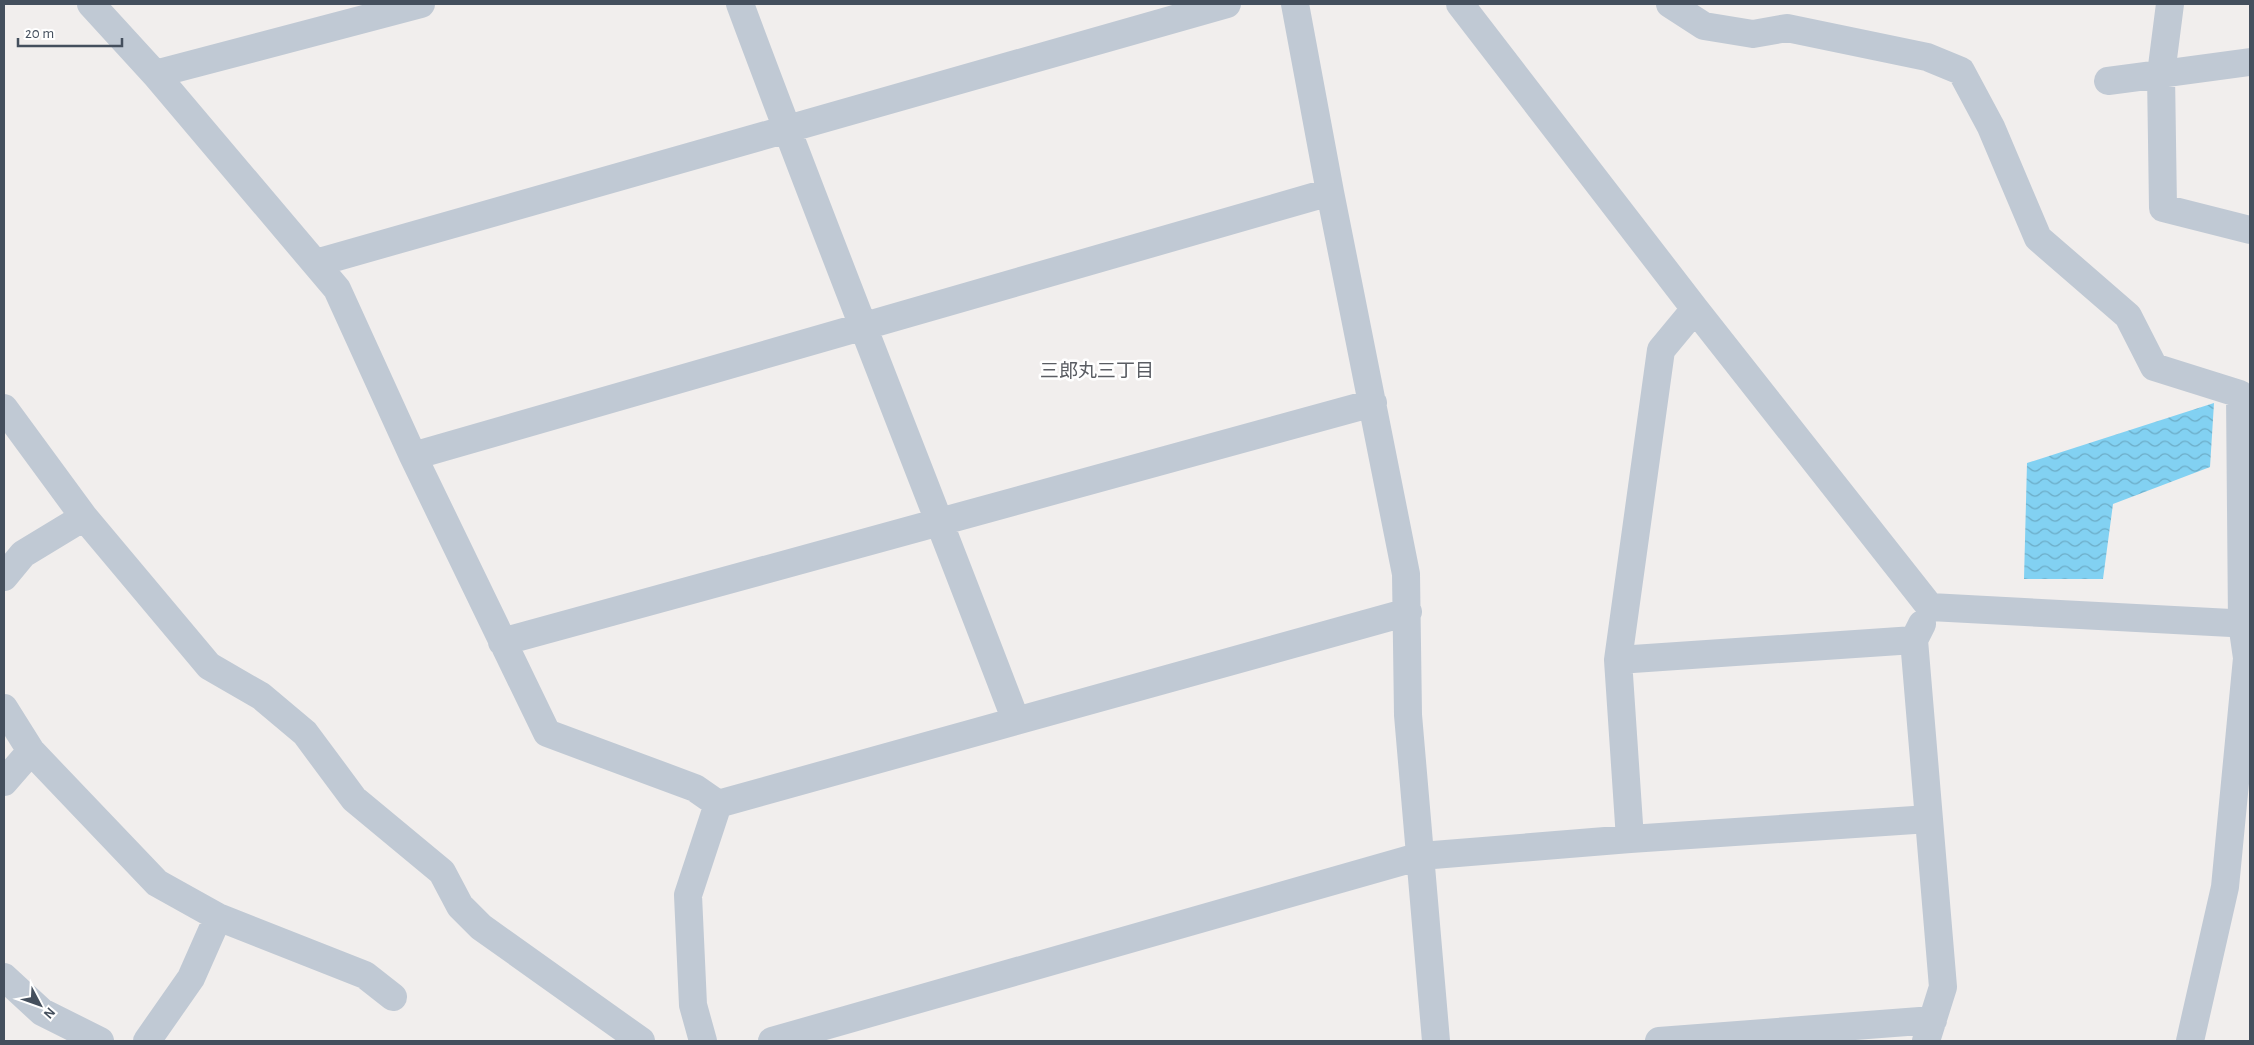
<svg xmlns="http://www.w3.org/2000/svg" width="2254" height="1045" font-family="'Alegreya Sans','Noto Sans JP',sans-serif">
	<defs>
		<pattern id="water-waves" width="16" height="10" patternUnits="userSpaceOnUse" patternTransform="scale(1.25)"><rect width="16" height="10" fill="#82d1f2"/><path d="M0 5q4-4 8 0t8 0" fill="none" stroke="#6cacc7"/></pattern>
	</defs>
	<rect width="100%" height="100%" fill="#f1eeed"/>
	<path fill="url(#water-waves)" d="M 2214,403 L 2210,467 L 2113,504 L 2103,579 L 2024,579 L 2027,463 Z"/>
	<g fill="none" stroke-linecap="round" stroke-linejoin="round">
		<path stroke="#c0c9d4" stroke-width="28" d="M 91,4 L 155,74 L 337,289 L 413,456 L 547,733 L 695,788 L 718,804
			M 740,4 C 829,244 925,482 1016,721
			M 1295,4 L 1330,192 L 1406,574 L 1408,715 L 1436,1041
			M 1460,4 L 1695,309 L 1930,607 L 2250,624
			M 1670,4 L 1704,26 L 1753,34 L 1787,28 L 1927,57 L 1961,71 L 1991,127 L 2038,238 L 2128,316 L 2154,367 L 2240,394 L 2242,623 L 2247,658 L 2225,887 L 2190,1041
			M 2250,62 L 2161,74 L 2163,208 L 2250,230
			M 155,74 L 421,4
			M 2108,81 L 2161,74 L 2170,4
			M 316,263 L 1227,4
			M 4,408 L 84,517 L 209,666 L 261,696 L 305,733 L 354,799 L 442,872 L 460,906 L 481,927 L 641,1041
			M 413,456 L 1330,192
			M 4,577 L 23,554 L 84,517
			M 1922,624 L 1914,640 L 1943,987 L 1926,1041
			M 502,642 L 1373,403
			M 1618,660 L 1661,350 L 1695,309
			M 4,708 L 31,751 L 4,782
			M 31,751 L 157,883 L 218,917 L 365,975 L 393,997
			M 718,804 L 1408,612
			M 1630,839 L 1618,660 L 1914,640
			M 4,977 L 42,1012 L 100,1041
			M 147,1041 L 191,978 L 218,917
			M 703,1041 L 693,1005 L 688,895 L 718,804
			M 772,1041 L 1421,856 L 1630,839 L 1929,819
			M 1659,1041 L 1933,1020"/>
	</g>
	<g text-anchor="middle" stroke-width="5" stroke-linejoin="round" paint-order="stroke">
		<g font-size="19" fill="#5a5d63" stroke="#fff">
			<text x="1097" y="377">三郎丸三丁目</text>
		</g>
	</g>
	<rect width="2254" height="1045" fill="none" stroke="#444f5d" stroke-width="10"/>
	<g transform="translate(40 1005) rotate(131)" stroke="#ffffff" stroke-width="4" paint-order="stroke">
	<path d="M0-4L9 19L0 12L-9 19Z" fill="#444f5d"/>
	<text y="-8" font-size="14" font-weight="bold" text-anchor="middle" fill="#444f5d">N</text>
	</g>
	<path d="M18 38v8h104v-8" fill="none" stroke="#444f5d" stroke-width="2.5"/>
	<text x="25" y="38" font-size="15" fill="#444f5d" stroke="#ffffff" stroke-width="4" paint-order="stroke">20 m</text>
</svg>
